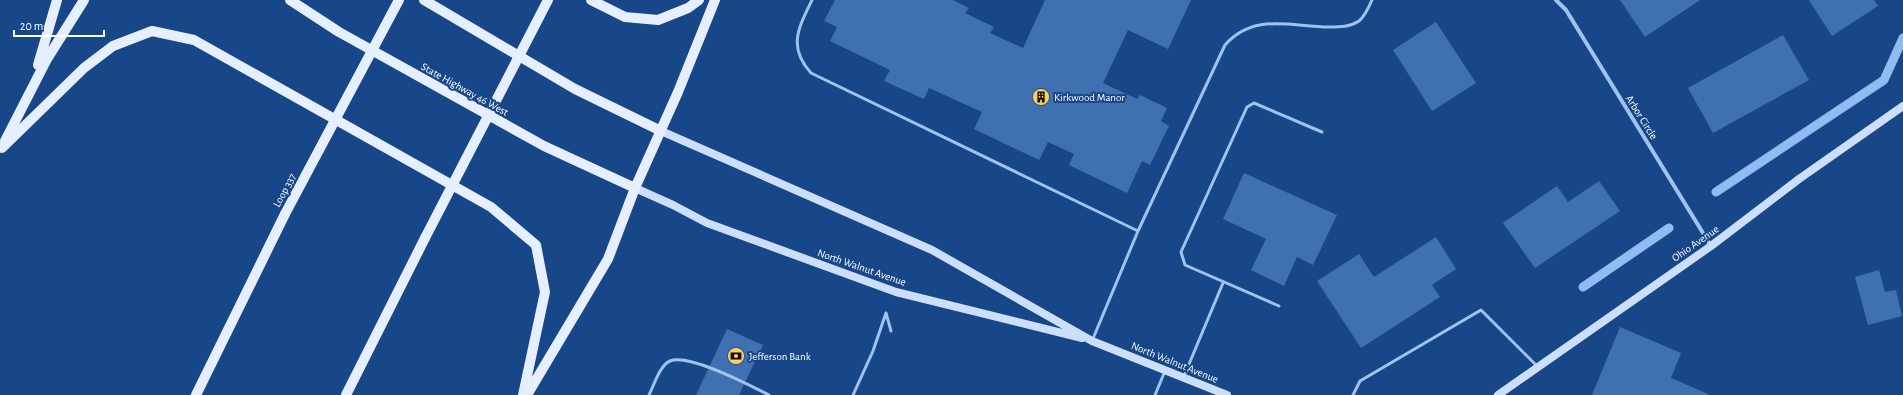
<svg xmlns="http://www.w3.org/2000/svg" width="1903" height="395" font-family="'Alegreya Sans',sans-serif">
	<rect width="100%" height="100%" fill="#174789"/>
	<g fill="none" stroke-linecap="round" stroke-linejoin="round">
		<path stroke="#91bcf1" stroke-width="9" d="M 1716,192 L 1884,80 L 1903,38
			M 1583,287 L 1669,228"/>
	</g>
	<path fill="#3f71b2" d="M 835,0 L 953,0 L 969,8 L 965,13 L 994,27 L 990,33 L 1023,48 L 1045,0 L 1191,0 L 1168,49 L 1128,30 L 1103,83 L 1137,99 L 1140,95 L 1167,108 L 1161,121 L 1169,126 L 1150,165 L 1142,161 L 1127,193 L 1069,165 L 1074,154 L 1048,142 L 1039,160 L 974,129 L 982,112 L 929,88 L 924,99 L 884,81 L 890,70 L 830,41 L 837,27 L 824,21 Z
		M 1620,0 L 1700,0 L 1645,37 Z
		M 1809,0 L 1874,0 L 1878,6 L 1832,36 Z
		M 1436,22 L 1476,83 L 1432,111 L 1393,50 Z
		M 1783,35 L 1809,80 L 1713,133 L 1688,88 Z
		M 1244,173 L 1337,215 L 1313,265 L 1297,257 L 1284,286 L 1251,270 L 1266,239 L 1223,219 Z
		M 1599,181 L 1620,211 L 1535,268 L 1503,223 L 1557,186 L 1568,202 Z
		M 1436,237 L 1456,269 L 1432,285 L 1440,297 L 1361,348 L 1317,281 L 1359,254 L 1374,277 Z
		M 1879,270 L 1885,292 L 1896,290 L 1902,316 L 1868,325 L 1855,277 Z
		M 1620,327 L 1681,353 L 1671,378 L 1708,394 L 1707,395 L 1592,395 Z
		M 727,329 L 763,345 L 739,395 L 696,395 Z"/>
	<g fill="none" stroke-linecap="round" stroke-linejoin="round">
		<path stroke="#9fc2ee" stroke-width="3" d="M 812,0 C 799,27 787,47 811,73 L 1138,231
			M 1279,306 L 1185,265 L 1181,252 L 1247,107 L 1254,103 L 1322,132
			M 1092,341 L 1138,231 L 1225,45 C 1254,12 1291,27 1329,27 C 1340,27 1350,27 1359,21 C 1365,16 1369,7 1372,0
			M 1184,376 L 1223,283
			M 649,395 C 654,385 660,365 670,361 C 689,353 751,386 769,395
			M 853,395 L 873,351 L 886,313 L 891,331
			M 1155,395 L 1165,371
			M 1353,395 L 1360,381 L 1481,310 L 1537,366"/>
		<path stroke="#9fc2ee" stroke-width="4" d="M 1556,0 L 1566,10 L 1711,246"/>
		<path stroke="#ccdffa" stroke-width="8" d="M 661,131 L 932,250 L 1092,341 L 1227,395
			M 635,188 L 673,205 L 707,223 L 896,292 L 1082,338
			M 1498,395 L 1711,246 L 1799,179 L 1903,106"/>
		<path stroke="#e6efff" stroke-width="10" d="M 290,0 L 339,32 L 544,146 L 635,188
			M 424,0 L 575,89 L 661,131
			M 591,0 L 625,17 L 658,20 L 688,8 L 699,0
			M 38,65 L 57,0
			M 5,141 L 47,59 L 84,0
			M 2,148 L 84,68 L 113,46 L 152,31 L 194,40 L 491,207 L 536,245 L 545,292 L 523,395
			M 196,395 L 285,214
			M 346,395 L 425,238
			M 527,395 L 608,259 L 635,188 L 678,92 L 715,0"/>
		<path stroke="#e6efff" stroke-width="10" d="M 285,214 L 399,0
			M 425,238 L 548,0"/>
	</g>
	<defs>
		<g id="building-disc" transform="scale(0.9)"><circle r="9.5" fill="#ffd15c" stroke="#174789"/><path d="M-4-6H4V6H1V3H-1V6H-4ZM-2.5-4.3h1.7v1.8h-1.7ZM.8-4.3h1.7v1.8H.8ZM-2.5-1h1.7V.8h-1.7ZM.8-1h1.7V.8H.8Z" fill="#111"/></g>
		<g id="bank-disc" transform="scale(0.9)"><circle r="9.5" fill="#ffd15c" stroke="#174789"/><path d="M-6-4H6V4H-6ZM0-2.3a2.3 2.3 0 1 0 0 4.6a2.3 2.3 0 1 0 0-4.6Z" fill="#111"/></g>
	</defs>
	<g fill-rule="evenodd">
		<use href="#building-disc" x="1041" y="97"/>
		<use href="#bank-disc" x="736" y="356"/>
	</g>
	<g text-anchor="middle" stroke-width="4" stroke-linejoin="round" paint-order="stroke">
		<g font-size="11" fill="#fff" stroke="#174789">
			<text transform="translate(465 89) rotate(29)" y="4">State Highway 46 West</text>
			<text transform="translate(1642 117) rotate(58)" y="4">Arbor Circle</text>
			<text transform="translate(284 190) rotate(-62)" y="4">Loop 337</text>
			<text transform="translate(1695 243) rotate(-35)" y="4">Ohio Avenue</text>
			<text transform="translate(862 267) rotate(19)" y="4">North Walnut Avenue</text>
			<text transform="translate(1175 362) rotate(22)" y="4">North Walnut Avenue</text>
		</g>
		<g font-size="11" fill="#fff" stroke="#174789" text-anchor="start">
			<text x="1054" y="101">Kirkwood Manor</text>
			<text x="749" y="360">Jefferson Bank</text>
		</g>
	</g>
	<path d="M14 30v6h90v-6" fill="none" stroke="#ffffff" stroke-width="2"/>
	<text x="20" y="30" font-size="12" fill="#ffffff" stroke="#174789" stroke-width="3" paint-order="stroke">20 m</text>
</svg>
